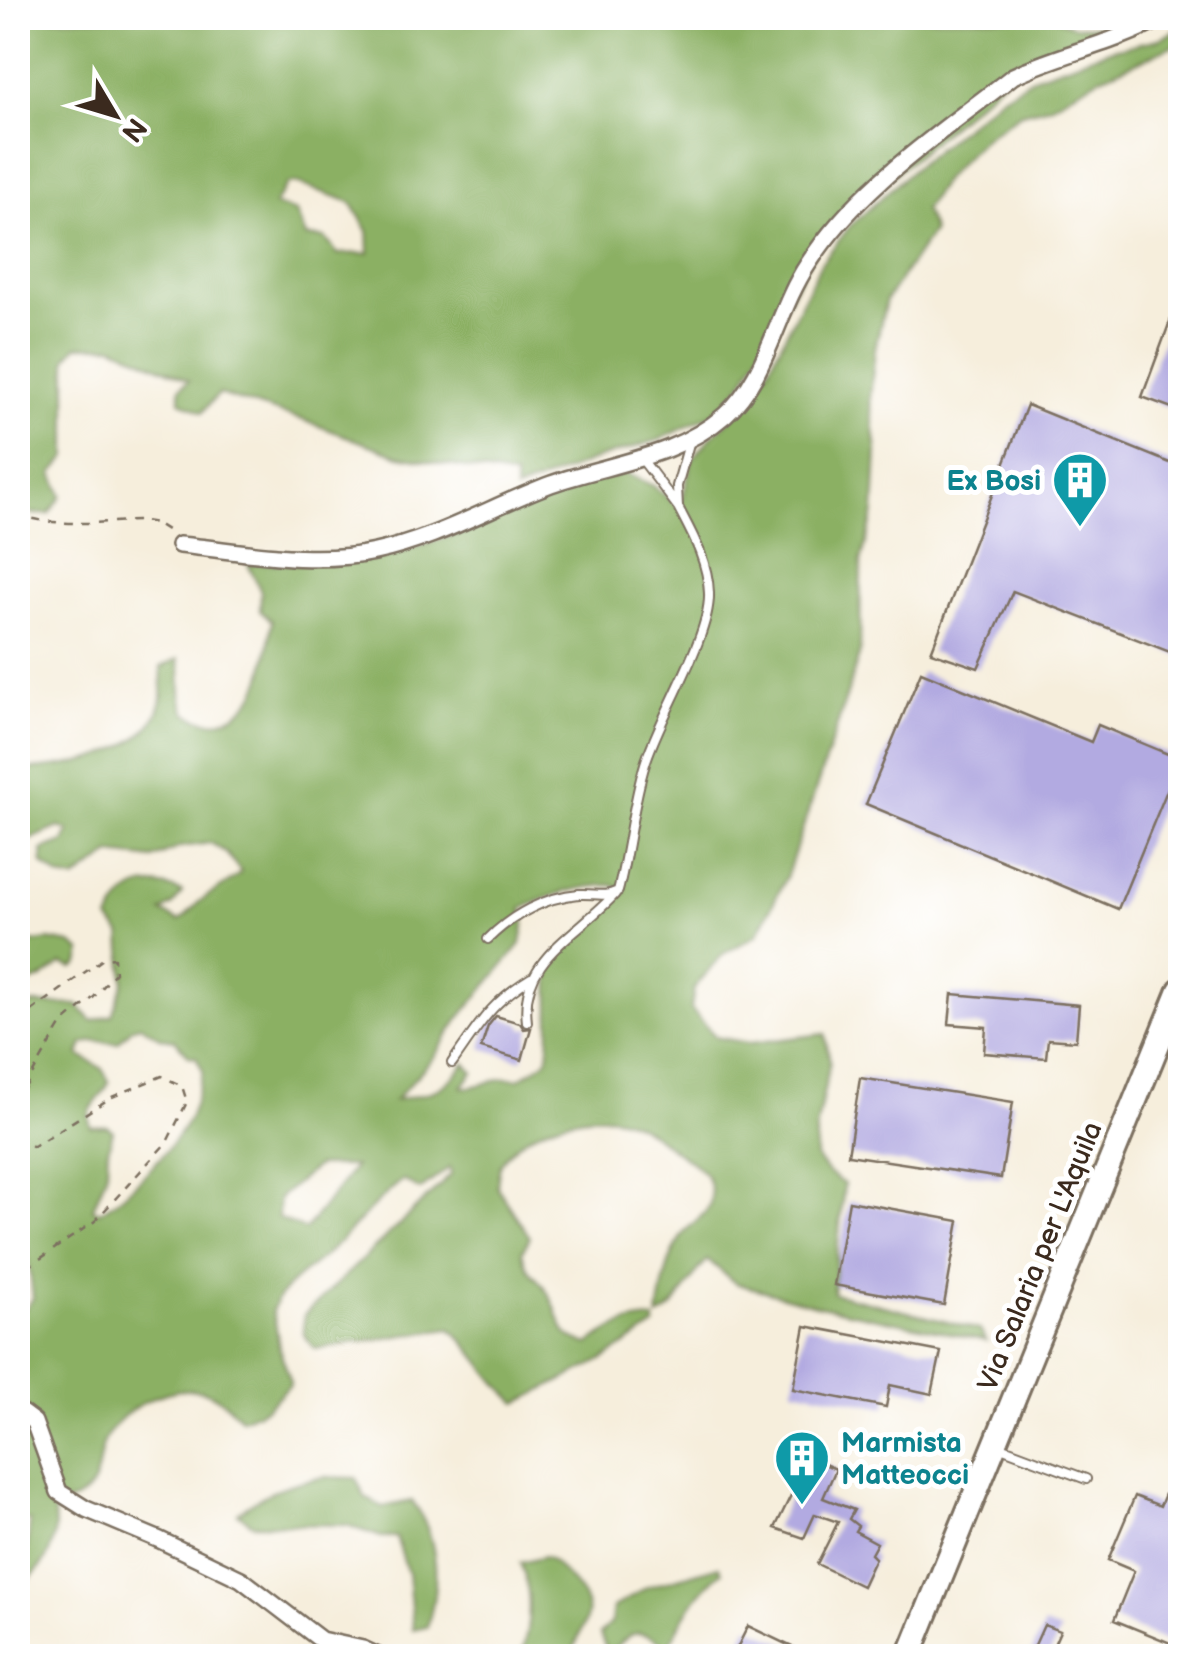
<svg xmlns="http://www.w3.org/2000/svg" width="1198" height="1674" font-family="'Balsamiq Sans',sans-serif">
	<rect width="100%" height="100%" fill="#fff"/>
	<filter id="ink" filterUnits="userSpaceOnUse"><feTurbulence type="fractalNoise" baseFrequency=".01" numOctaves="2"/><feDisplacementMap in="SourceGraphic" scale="20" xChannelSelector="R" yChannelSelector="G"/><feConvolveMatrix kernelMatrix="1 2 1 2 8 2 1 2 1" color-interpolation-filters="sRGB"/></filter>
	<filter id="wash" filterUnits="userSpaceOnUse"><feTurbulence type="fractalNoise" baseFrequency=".0048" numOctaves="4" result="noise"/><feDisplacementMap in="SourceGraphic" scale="40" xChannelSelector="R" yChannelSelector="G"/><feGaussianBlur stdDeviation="2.25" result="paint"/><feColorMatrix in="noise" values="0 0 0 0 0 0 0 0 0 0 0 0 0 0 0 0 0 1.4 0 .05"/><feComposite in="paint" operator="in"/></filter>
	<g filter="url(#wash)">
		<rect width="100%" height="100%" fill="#f6eedc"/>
		<path fill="#8bb064" stroke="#636d41" stroke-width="2.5" fill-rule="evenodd" d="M 18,18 L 1056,18 L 1073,26 L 1104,26 L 1106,35 L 1011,73 L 822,238 L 741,386 L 715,413 L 659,440 L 602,457 L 515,491 L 515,477 L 399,456 L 303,420 L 219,394 L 202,412 L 180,401 L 180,388 L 189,380 L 113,346 L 77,346 L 67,358 L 67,457 L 53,473 L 62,496 L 49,514 L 34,514 L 18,508 ZM 296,183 L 351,202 L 368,231 L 369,253 L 338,254 L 325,238 L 306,237 L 296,212 L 274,205 L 287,184 Z
			M 1180,29 L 1180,43 L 1099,78 L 1050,106 L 1021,113 L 984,138 L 945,178 L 924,210 L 933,231 L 886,300 L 875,349 L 870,399 L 877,451 L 874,513 L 861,562 L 860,652 L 840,717 L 786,878 L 757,935 L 723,954 L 694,988 L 691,1009 L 716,1037 L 749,1043 L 825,1034 L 830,1061 L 816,1130 L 816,1157 L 828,1173 L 844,1184 L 833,1293 L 980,1330 L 986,1341 L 815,1305 L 735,1283 L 708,1260 C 689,1276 680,1308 658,1317 C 661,1290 667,1260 681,1237 C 694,1216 720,1215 708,1180 C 704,1168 685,1158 675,1151 C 659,1139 642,1124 623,1119 C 588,1108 518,1129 501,1164 C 498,1170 498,1180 497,1187 L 530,1237 L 522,1252 C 528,1275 535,1274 547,1291 C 564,1315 552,1336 589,1344 C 605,1331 633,1317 655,1320 L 655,1326 L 604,1359 L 518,1403 C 491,1382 476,1351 450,1328 L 315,1349 L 303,1333 L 304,1315 L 451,1175 L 450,1167 L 420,1190 L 403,1180 C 376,1200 357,1225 333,1248 C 312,1269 283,1282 272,1311 C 278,1326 276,1338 281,1353 C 284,1365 290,1372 290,1385 L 265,1409 L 242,1419 C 229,1407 215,1391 196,1390 C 161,1387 121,1410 105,1440 C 97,1456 101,1477 88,1491 C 80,1501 64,1503 53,1507 C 59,1537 51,1559 29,1579 L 25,1567 L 30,1521 L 18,1519 L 18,1414 L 22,1409 L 23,1398 L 18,1384 L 18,1309 L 27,1307 L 33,1298 L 27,1248 L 18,1244 L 18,1009 L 32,1004 L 78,1005 L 92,1021 L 112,1015 L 124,982 L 121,934 L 109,920 C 125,886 145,877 182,892 L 173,905 L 162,912 L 179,921 C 188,916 191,910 198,903 C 211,891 228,886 241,872 L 226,853 L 211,843 L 180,847 L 153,859 L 111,854 L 75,880 L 59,877 L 43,864 L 42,850 L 64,842 L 69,831 L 59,827 L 18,845 L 18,769 C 63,770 153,755 162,698 C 163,689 161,677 161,667 L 178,659 C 184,681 177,690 186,713 C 206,723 217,726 237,713 C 267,693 266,654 272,621 L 260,611 L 261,592 L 248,564 L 373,560 L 472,529 L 566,484 L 625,473 L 654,486 L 680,508 L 692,460 L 712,436 L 742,408 L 769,368 L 821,263 L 850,226 L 915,167 L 999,98 L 1036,76 L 1112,49 L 1159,39 ZM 612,885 L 625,891 L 550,963 C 548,982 553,1050 546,1060 C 540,1067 527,1073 519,1079 C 492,1075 484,1089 462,1087 L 473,1072 L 465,1063 C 441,1095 431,1092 395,1100 L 434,1057 L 459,1019 L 521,944 L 525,921 L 522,909 C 549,895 581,886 612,885 ZM 140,1025 L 161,1038 L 175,1040 L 189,1056 L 196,1057 L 203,1071 C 199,1085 196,1102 190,1116 C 175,1146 128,1196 99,1212 L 93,1209 L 107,1172 L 108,1150 L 113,1131 L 107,1126 L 91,1127 C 83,1106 102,1101 109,1082 L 103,1069 L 79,1055 L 83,1044 L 94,1041 L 118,1043 L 133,1027 ZM 317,1166 L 355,1166 L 305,1230 L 278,1218 L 279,1198 Z
			M 49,940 L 71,944 L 82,952 L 79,964 L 73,968 L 62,964 L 41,979 L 18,988 L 18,944 Z
			M 325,1477 L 356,1478 L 365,1497 L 383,1507 L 412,1501 C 440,1539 440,1584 427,1627 L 413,1630 L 408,1574 L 396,1537 L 381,1537 L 347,1525 L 252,1524 L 238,1513 C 265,1491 292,1482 325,1477 Z
			M 544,1557 C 556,1561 559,1570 568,1578 C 603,1616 582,1616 572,1656 L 521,1656 C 530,1626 533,1592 520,1563 Z
			M 719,1566 L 722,1572 C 695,1592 684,1618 668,1646 C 635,1627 636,1629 608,1654 L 600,1634 L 611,1622 L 613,1608 L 647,1587 Z"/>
		<g id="blocks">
			<path fill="#b2aae1" d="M 1179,297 L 1180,298 L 1180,411 L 1142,397 Z
				M 1027,405 L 1180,467 L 1180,656 L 1013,591 L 978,668 L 931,652 Z
				M 921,672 L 1091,742 L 1098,725 L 1180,759 L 1118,909 L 866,804 Z
				M 952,994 L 1079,1005 L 1076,1041 L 1048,1039 L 1046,1058 L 984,1053 L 986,1027 L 949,1024 Z
				M 496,1016 L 520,1023 L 524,1029 L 531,1028 L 522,1060 L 481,1048 L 488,1026 Z
				M 860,1078 L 1013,1102 L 1001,1178 L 848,1155 Z
				M 849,1201 L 959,1221 L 944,1305 L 834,1285 Z
				M 805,1326 L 941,1352 L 932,1394 L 890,1385 L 886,1407 L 793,1389 Z
				M 803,1455 L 836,1469 L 823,1498 L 854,1510 L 849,1519 L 858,1526 L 855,1531 L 877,1543 L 871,1554 L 875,1558 L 862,1586 L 817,1564 L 838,1522 L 815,1514 L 804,1538 L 775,1528 L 795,1487 L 789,1485 Z
				M 1180,1458 L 1180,1647 L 1114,1620 L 1134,1571 L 1108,1560 L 1135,1496 L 1160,1506 Z
				M 1044,1625 L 1060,1631 L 1049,1656 L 1030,1656 Z
				M 748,1626 L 811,1656 L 733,1656 Z"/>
		</g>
	</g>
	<g filter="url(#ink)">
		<use href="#blocks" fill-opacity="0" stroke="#7c6f60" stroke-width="2.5"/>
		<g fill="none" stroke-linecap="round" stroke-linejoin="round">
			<g stroke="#7c6f60" stroke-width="12">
				<path id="lane" d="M 641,458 L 678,507 L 677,486 L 690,440
					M 488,939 C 512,915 545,897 579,894 C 595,893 603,898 618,891 C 629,849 632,806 645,764 C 659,717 711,636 709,593 C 708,561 692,534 678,507
					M 527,1022 C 519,958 578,935 615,894
					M 452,1063 C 479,1025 490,1003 531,978
					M 998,1446 L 1086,1479"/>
			</g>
			<g stroke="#7c6f60" stroke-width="20">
				<path id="street" d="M 179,545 C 242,551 312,566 375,552 C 437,539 492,506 551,484 C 610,463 676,458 725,415 C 768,377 776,312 808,264 C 858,186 941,133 1013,76 C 1061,53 1114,44 1162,18
					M 22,1413 L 34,1422 L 59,1492 L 86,1509 L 160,1540 L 241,1579 L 321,1640 L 363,1649 L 378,1656"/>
			</g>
			<g stroke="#7c6f60" stroke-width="28">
				<path id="secondary" d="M 909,1656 L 1180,990"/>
			</g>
			<path stroke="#7c6f60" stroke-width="2.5" stroke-dasharray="8 8" stroke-linecap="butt" d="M 18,514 C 56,529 103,521 144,521 L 156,523 L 170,532
				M 18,1021 L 103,959 L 114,958 L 115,973 L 94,997 L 62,1024 L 18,1099
				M 18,1138 L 22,1145 L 34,1146 L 112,1097 L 162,1076 L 182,1086 L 187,1102 L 167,1142 L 95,1221 L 18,1274"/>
			<use href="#lane" stroke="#fff" stroke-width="8"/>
			<use href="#street" stroke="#fff" stroke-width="15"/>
			<use href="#secondary" stroke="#fff" stroke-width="22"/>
		</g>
	</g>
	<defs>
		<g id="building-pin" transform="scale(2.875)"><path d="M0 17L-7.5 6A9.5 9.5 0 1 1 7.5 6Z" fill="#0f9aa8" stroke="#fff"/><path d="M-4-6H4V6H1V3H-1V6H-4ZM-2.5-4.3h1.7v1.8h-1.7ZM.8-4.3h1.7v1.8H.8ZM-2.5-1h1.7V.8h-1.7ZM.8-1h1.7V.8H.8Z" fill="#fff"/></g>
	</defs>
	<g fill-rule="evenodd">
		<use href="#building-pin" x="1080" y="480"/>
		<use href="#building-pin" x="802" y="1458"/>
	</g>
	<g text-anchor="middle" stroke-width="10" stroke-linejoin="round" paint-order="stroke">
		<g font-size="28" font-weight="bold" fill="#0d838f" stroke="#fff" text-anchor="end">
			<text x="1041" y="490">Ex Bosi</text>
			<text x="841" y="1452" text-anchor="start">Marmista<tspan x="841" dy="32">Matteocci</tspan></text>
		</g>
		<g font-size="28" fill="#3b2a1e" stroke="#fff">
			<text transform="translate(1039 1256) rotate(-68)" y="10">Via Salaria per L'Aquila</text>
		</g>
	</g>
	<rect width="1198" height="1674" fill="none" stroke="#fff" stroke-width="60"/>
	<g transform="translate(115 115) rotate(128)" stroke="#ffffff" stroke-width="8" paint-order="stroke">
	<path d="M0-8L18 38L0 25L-18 38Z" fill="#3b2a1e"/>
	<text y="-15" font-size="28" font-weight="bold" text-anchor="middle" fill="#3b2a1e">N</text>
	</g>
</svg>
